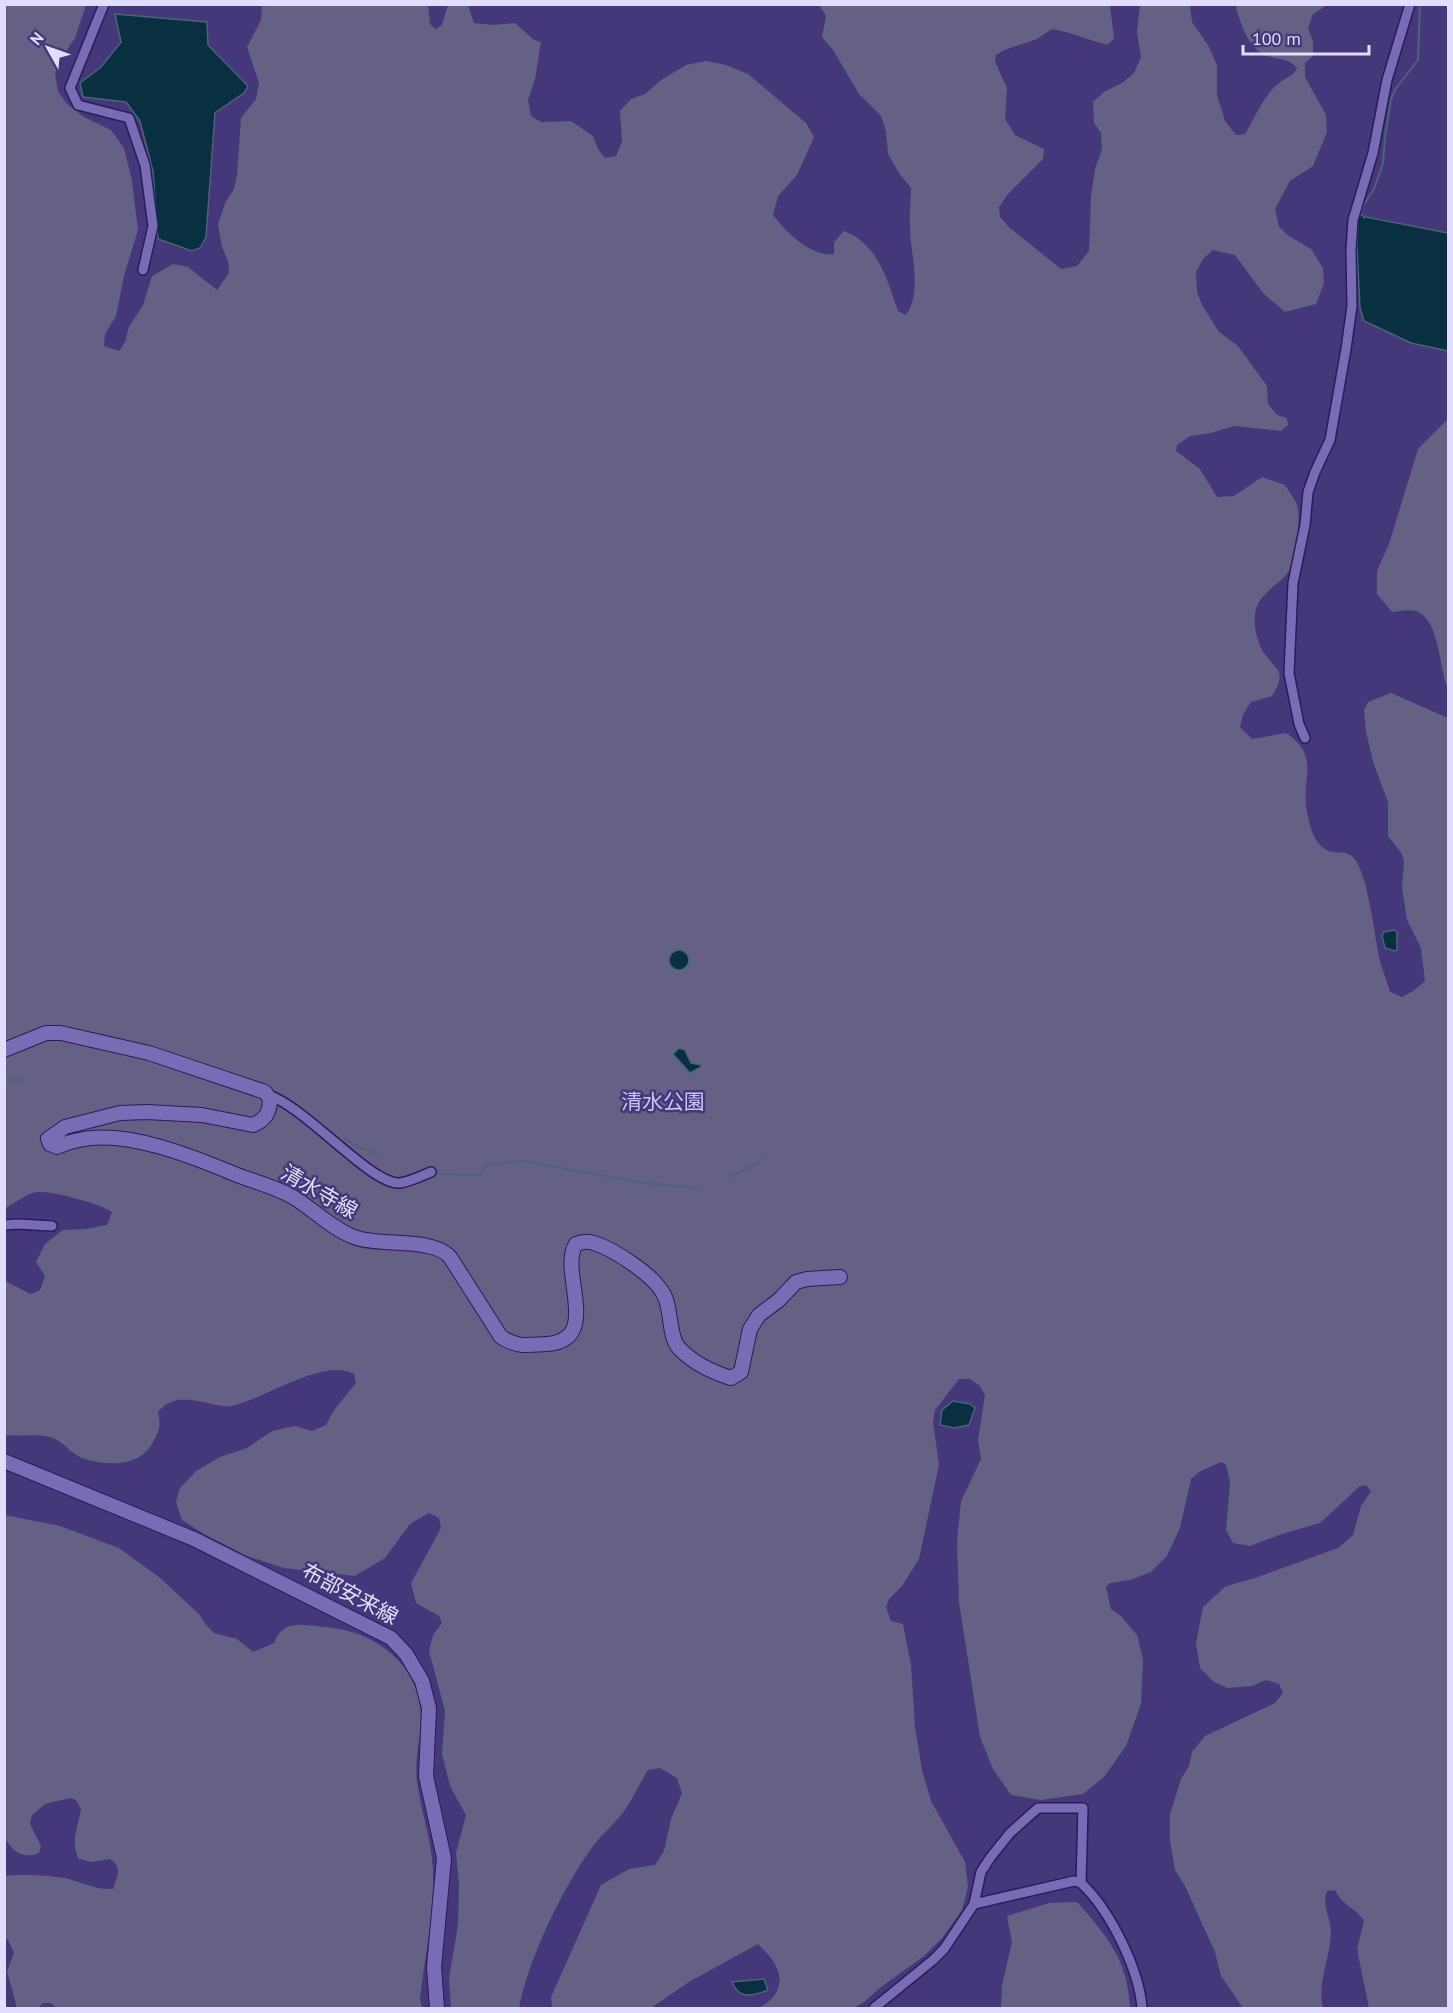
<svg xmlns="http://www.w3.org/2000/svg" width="1453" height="2013" font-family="'PT Sans','Noto Sans JP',sans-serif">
	<rect width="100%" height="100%" fill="#44377a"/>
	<path fill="#656184" d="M 5,5 L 86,5 L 75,38 L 61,59 L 55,74 L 58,91 L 67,104 L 84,117 L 111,130 L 124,148 L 132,181 L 138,230 L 124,276 L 116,316 L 105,334 L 104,346 L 119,351 L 125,342 L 129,327 L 143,305 L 152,276 L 173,264 L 188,267 L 217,290 L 229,273 L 228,261 L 222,247 L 218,224 L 226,201 L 234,189 L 237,175 L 241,118 L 256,99 L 259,83 L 247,47 L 261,20 L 262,5 L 428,5 L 430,24 L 436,29 L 442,25 L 448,5 L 468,5 L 474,23 L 493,25 L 515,23 L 534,40 L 541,42 L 535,79 L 528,100 L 531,116 L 541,122 L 571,121 L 593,136 L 598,149 L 605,158 L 616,156 L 622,142 L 620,111 L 631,99 L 645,94 L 661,80 L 686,65 L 706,61 L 726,65 L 748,74 L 806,123 L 814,137 L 797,175 L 778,196 L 773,215 C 786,232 811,257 834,254 L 834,242 L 844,231 C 878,244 887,279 898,311 L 906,315 C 923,290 910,255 910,226 C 909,214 911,201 911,188 L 899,173 L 888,154 L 886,131 L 881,116 L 859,94 L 833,50 L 822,37 L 826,16 L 819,5 L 1110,5 L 1114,39 L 1107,45 C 1088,40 1071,32 1052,29 L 1037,39 L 1004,50 L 996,55 L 995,62 L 1007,88 L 1005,119 L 1015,135 L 1044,149 L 1043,159 L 1008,194 L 999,207 L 1000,217 L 1010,228 L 1061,269 L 1077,266 L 1089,251 L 1091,196 L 1095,169 L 1102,149 L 1101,133 L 1094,123 L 1093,102 L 1104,92 L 1122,83 L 1134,73 L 1141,57 L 1137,32 L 1140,5 L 1190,5 L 1192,22 L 1208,45 L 1217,65 L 1217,95 L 1225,121 L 1236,135 L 1245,134 C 1256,116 1263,96 1279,83 C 1286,77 1294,76 1297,68 C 1289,59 1283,60 1271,57 C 1249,52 1243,28 1236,9 L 1237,5 L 1327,5 L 1313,14 L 1308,29 L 1313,41 L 1313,56 L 1305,63 L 1305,77 L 1326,115 L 1327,132 L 1313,166 L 1290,181 L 1275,209 L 1279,227 L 1289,236 L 1311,249 L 1323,268 L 1324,283 L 1316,304 L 1285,312 L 1263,293 L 1235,255 L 1213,250 L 1203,259 L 1196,272 L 1197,292 L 1202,305 L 1219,332 L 1238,346 L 1267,386 L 1268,404 L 1277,415 L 1287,418 L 1288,425 L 1281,431 L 1234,426 L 1211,433 L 1190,436 L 1177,445 L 1176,451 L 1200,469 L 1217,497 L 1234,496 L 1262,477 L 1285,485 C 1289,492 1297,501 1298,509 C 1300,520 1296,559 1291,568 C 1281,585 1257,593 1255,614 C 1253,625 1258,645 1264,653 C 1278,672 1287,671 1272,696 L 1251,702 L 1243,715 L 1240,727 L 1252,739 L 1286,733 C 1322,757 1300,779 1307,812 C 1310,827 1315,849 1333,852 C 1341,853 1347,851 1354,858 C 1369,877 1374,936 1380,961 C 1383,971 1387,982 1390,992 L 1402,997 L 1413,991 L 1425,981 L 1421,948 L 1407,920 L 1402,887 L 1404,862 L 1402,854 L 1388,836 L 1388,802 L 1373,762 L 1366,732 L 1364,710 L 1368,702 L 1391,693 L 1448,718 L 1448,2008 L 1369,2008 L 1357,1949 L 1364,1921 C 1355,1906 1344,1908 1335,1890 L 1327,1891 C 1321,1908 1331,1916 1331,1933 C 1330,1959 1317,1982 1323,2008 L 1243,2008 L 1221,1976 L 1215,1952 L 1185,1886 L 1175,1870 L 1170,1841 L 1170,1814 L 1181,1779 L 1189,1766 L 1192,1752 L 1205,1736 L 1275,1703 L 1283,1693 L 1279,1684 L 1266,1680 L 1252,1686 L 1228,1688 L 1214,1682 L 1200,1668 L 1196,1643 L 1203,1607 L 1226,1586 L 1255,1578 L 1338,1548 L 1353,1535 L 1361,1506 L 1371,1491 L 1366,1485 L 1360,1486 L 1320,1523 L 1282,1534 L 1250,1546 L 1233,1543 L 1226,1530 L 1230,1482 L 1226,1465 L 1221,1462 L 1199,1472 L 1191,1479 L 1180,1528 L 1167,1556 L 1151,1572 L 1130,1580 L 1110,1583 L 1106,1587 L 1111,1609 L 1121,1616 L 1137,1635 L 1143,1659 L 1141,1704 L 1126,1746 L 1104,1777 L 1083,1794 L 1041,1800 L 1011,1795 L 993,1769 L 980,1737 L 959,1602 L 957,1542 L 961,1501 L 981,1459 L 978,1440 L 985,1395 L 979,1385 L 970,1379 L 959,1379 L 935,1410 L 933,1422 L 939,1465 L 919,1559 L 902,1586 L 889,1599 L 886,1607 L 891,1621 L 903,1624 L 911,1665 L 915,1727 L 922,1770 L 931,1801 L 965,1862 L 968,1887 L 962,1910 L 943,1937 L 924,1956 L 881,1987 L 864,2002 L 853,2008 L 757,2008 C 772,2003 784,1988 778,1971 C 775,1961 765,1951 758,1944 L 689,1982 L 651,2008 L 552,2008 L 551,1997 L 601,1885 L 629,1869 L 655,1865 L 664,1851 L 671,1819 L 682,1793 L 677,1778 L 660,1768 L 648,1770 C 639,1784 632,1801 622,1814 C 612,1826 600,1836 591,1849 C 562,1889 528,1960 519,2008 L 451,2008 L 449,1978 L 458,1925 L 459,1884 L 456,1853 L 466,1815 L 450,1786 L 442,1754 L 445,1711 L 429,1651 L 433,1635 L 442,1623 L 439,1616 L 416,1603 L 411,1583 L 441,1528 L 439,1518 L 429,1513 L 410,1524 L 385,1558 L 355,1576 L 284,1568 L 247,1556 L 204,1534 L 182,1520 L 176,1502 L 180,1488 L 196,1471 L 220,1457 L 247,1448 L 272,1431 L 295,1426 L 312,1431 L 326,1425 L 334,1410 L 356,1383 L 354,1374 C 324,1357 263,1400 231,1406 C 227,1407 222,1406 217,1405 C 195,1401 174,1392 158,1412 C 161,1427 160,1429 153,1442 C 140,1468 106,1466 82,1458 C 71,1454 63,1441 51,1437 C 37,1433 19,1437 5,1435 L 5,1281 L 31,1294 L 40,1290 L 45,1276 L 36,1262 L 45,1244 L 63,1230 L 86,1229 L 107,1225 L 112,1212 C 101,1204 53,1191 39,1192 C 26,1192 16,1204 5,1208 Z
		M 1448,419 L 1448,689 C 1439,669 1440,619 1416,611 C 1410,609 1399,611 1392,612 L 1377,594 L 1377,571 L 1389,544 L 1418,449 Z
		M 5,1515 L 60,1526 L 119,1548 L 159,1577 L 199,1614 L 206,1625 L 214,1633 L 237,1639 L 253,1652 L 274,1643 C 283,1619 302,1625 324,1627 C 374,1630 420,1664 421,1717 C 421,1738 414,1761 417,1781 C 420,1807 429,1832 432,1858 C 437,1905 425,1952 420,1999 L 422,2008 L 57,2008 L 51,2003 L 43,2003 L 38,2008 L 17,2008 L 7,1971 L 14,1953 L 8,1940 L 5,1937 L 5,1876 C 20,1874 57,1875 72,1880 C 86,1884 98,1890 113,1889 C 117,1876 123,1867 110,1859 L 92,1862 L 79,1859 C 70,1843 78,1826 81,1809 L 76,1800 L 71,1798 L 45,1804 L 32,1815 L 30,1824 L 41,1846 L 39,1853 C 25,1859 14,1853 7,1841 L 5,1841 Z
		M 1077,1902 C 1107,1936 1128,1960 1130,2008 L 1001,2008 L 1002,1985 L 1012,1942 L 1007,1916 L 1049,1903 Z"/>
	<path fill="#093040" stroke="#4a6479" stroke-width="1.5" d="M 115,14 L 207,22 L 208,45 L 248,86 L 244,93 L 215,113 L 206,237 L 200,248 L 192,251 L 158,239 L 153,171 L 140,121 L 126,102 L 83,97 L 80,83 L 101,67 L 121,42 Z
		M 1363,215 L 1364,218 L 1366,217 L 1448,233 L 1448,351 L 1411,343 L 1364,321 L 1360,308 L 1357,247 L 1358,216 Z
		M 1394,930 L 1397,932 L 1397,950 L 1395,951 L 1385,948 L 1382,936 L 1384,932 Z
		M669 960a10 10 0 1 1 20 0a10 10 0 1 1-20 0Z
		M 679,1048 L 685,1050 L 691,1063 L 701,1065 L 701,1067 L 690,1073 L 673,1054 Z
		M 953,1401 L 970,1404 L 975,1408 L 969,1425 L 954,1428 L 940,1425 L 942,1410 Z
		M 764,1979 L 768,1990 C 753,1996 739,2000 732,1982 Z"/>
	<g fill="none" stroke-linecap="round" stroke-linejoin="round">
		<path stroke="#4a6479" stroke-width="2" d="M 1360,216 L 1363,206 L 1374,189 L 1383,163 L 1385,137 L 1391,99 L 1396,88 L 1418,60 L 1420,4
			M 4,1080 L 23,1080
			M 344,1138 L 355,1145 L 378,1155
			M 425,1165 L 431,1169
			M 434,1174 L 480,1175 L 488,1165 L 524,1161 L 643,1183 L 699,1188
			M 730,1177 L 755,1165 L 763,1159"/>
		<g stroke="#2c1b5c" stroke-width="12">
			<path id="minor" d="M 104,4 L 70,88 L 78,105 L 129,118 L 145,165 L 153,226 L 143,270
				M 1305,738 L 1299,724 L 1289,673 L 1293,583 L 1305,525 L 1308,492 L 1315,472 L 1330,440 L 1346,349 L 1352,306 L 1351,250 L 1353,220 L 1373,153 L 1387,80 L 1410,4
				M 268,1095 C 305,1106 372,1186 400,1183 C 409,1182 421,1176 431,1172
				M 4,1225 L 18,1224 L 52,1226
				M 974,1904 L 1074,1881 L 1081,1883 C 1110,1910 1139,1969 1142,2008
				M 874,2008 L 933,1960 L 944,1949 L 974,1904 L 981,1872 L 990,1858 L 1010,1833 L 1038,1808 L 1083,1808 L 1081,1883"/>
		</g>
		<g stroke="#2c1b5c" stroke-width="16">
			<path id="secondary" d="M 4,1050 L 46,1033 L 61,1033 L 149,1053 L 265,1092 L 270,1099 C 270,1113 265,1120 253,1125 L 202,1115 L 147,1112 L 120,1113 L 65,1127 L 48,1139 L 50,1144 L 57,1147 C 64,1144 71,1141 79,1140 C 126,1129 194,1157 237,1175 C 255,1182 276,1187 293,1197 C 313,1209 331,1228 354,1237 C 380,1247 433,1237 450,1257 L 501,1337 C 519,1348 527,1345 547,1344 C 603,1340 558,1271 576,1244 C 581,1242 588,1241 594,1243 C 615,1250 654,1275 664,1295 C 672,1309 668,1336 679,1348 C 692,1362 712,1372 731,1378 L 741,1372 L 750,1329 L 759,1315 L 779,1300 L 796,1282 L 807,1279 L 840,1277
				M 4,1461 L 194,1539 L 391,1638 L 406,1654 L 422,1681 L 429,1708 L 426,1776 L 444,1858 L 434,1967 L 437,2008"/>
		</g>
		<use href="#minor" stroke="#786db5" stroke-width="9"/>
		<use href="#secondary" stroke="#786db5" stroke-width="14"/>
	</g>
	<g text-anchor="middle" stroke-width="5" stroke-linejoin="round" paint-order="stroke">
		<g font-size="21" fill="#c8c3f4" stroke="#44377a">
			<text x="663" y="1109">清水公園</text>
		</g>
		<g font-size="21" fill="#e0ddfe" stroke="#44377a">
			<text transform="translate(319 1192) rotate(30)" y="7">清水寺線</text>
			<text transform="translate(350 1594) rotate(28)" y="7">布部安来線</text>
		</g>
	</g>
	<rect width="1453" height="2013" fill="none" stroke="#e0ddfe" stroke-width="12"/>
	<g transform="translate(48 48) rotate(310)" stroke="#44377a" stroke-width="4.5" paint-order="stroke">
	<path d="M0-4.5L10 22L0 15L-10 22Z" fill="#e0ddfe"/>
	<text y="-9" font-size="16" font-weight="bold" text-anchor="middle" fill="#e0ddfe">N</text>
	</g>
	<path d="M1243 45v9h126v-9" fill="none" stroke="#e0ddfe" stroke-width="3"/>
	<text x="1252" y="45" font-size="18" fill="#e0ddfe" stroke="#44377a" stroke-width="4.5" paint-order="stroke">100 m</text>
</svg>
